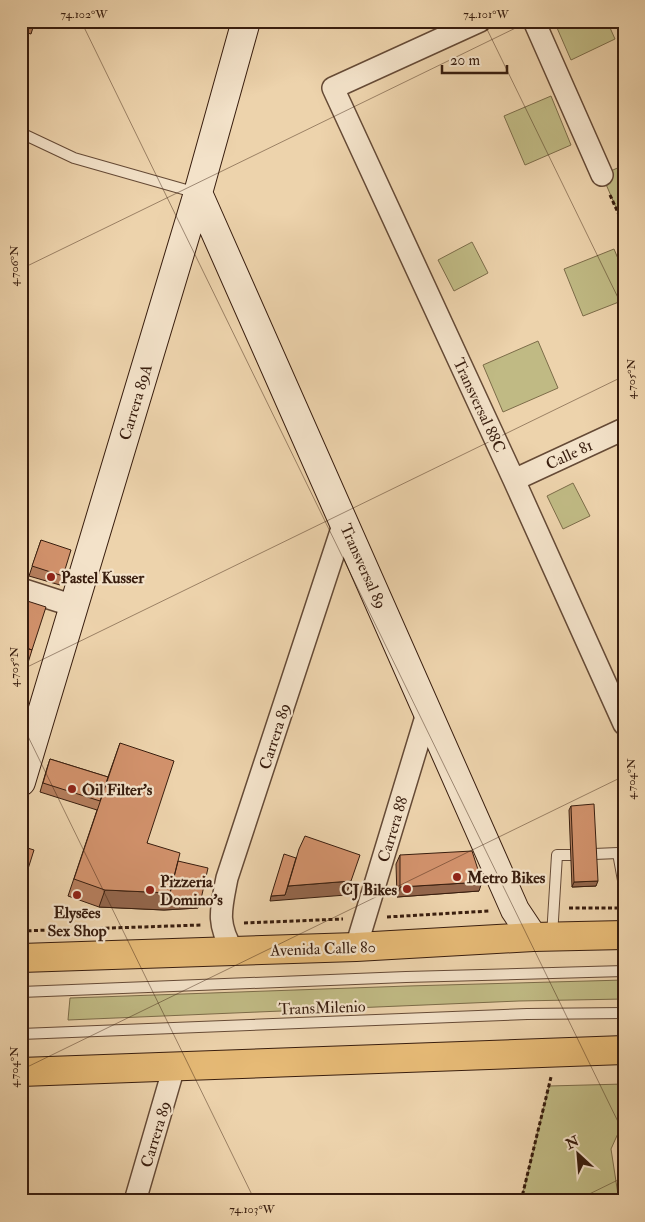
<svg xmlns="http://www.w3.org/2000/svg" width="645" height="1222" font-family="'IM FELL Double Pica',serif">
	<rect width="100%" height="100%" fill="#edd3ac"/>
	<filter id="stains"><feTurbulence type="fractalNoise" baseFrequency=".004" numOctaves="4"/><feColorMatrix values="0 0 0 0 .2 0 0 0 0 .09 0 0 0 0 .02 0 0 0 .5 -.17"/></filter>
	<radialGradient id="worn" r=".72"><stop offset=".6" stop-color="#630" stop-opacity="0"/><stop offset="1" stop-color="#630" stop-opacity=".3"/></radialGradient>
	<path fill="#c0ba84" stroke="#7c6c49" d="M 554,21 L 607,21 L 615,39 L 571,60 Z
		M 551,96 L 571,145 L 525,165 L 504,116 Z
		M 624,165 L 624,226 L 602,175 Z
		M 472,242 L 488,273 L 454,291 L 438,260 Z
		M 614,249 L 624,273 L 624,300 L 583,316 L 564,269 Z
		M 538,341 L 558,388 L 503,412 L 483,365 Z
		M 573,483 L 590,516 L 563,529 L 547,496 Z
		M 624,980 L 624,999 L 519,1001 L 68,1020 L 70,998 L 408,986 Z
		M 624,1084 L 624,1120 L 611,1149 L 619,1201 L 521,1201 L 549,1086 Z"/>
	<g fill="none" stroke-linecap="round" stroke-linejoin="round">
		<g stroke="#654a36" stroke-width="12">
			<path id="lane" d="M 21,133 L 74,158 L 197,193
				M 594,854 L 618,853 L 624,886
				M 552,936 L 557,855 L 571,855
				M 21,992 L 406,977 L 624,971
				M 21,1034 L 527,1014 L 624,1013"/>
		</g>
		<g stroke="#654a36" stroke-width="24">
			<path id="street" d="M 480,21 L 333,88 L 514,480 L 624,724
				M 534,21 L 602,175
				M 514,480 L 624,429
				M 21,589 L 74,606
				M 356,947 L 428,710
				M 233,951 C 216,923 221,909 227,878 L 344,522
				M 135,1201 L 174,1067"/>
		</g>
		<g stroke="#381d0e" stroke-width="30">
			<path id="secondary" d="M 198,193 L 515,910 L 533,937
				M 21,782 L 198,193 L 246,21"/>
		</g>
		<g stroke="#381d0e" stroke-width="30">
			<path id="highway" d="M 21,958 L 356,947 L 533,937 L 624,935
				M 21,1072 L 624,1050"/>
		</g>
		<path stroke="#381d0e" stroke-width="3" stroke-dasharray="4 2.5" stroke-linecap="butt" d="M 610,195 L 624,226
			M 569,908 L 623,908
			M 387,917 L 490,911
			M 244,923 L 343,919
			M 21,931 L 201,925
			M 521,1201 L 551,1077"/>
		<use href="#lane" stroke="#f3e2c9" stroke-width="10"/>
		<use href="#street" stroke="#f3e2c9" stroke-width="21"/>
		<use href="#secondary" stroke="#f3e2c9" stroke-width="28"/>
		<use href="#highway" stroke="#e6ba76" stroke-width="28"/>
	</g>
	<path fill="#b57e5d" stroke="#381d0e" d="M 21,21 L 35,21 L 31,34 L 21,31 Z
		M 41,540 L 63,576 L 60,585 L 29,576 Z
		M 120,743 L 147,843 L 178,861 L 198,908 L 164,910 L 99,907 L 68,896 L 97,810 L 40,792 L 47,768 L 50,759 L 108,777 Z
		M 571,806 L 596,886 L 572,887 L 569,810 Z
		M 400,855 L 479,891 L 397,897 L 396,864 Z"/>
	<path fill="#93664c" stroke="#381d0e" d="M 351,881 L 346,895 L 270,901 L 271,896 L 285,895 L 288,886 Z
		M 598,881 L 596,886 L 572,887 L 574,882 Z
		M 482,882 L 479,891 L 397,897 L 400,887 Z
		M 105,890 L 170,893 L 201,899 L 198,908 L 164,910 L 99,907 Z"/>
	<path fill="#d2926c" stroke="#381d0e" d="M 23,21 L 35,21 L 34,25 Z
		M 41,540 L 71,550 L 63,576 L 32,566 Z
		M 21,599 L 46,607 L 32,650 L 21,646 Z
		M 21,646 L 32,650 L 21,685 Z
		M 120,743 L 174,761 L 147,843 L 180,853 L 170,893 L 105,890 L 74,879 Z
		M 50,759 L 108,777 L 100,801 L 43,783 Z
		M 594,804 L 598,881 L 574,882 L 571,806 Z
		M 305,836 L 360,855 L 351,881 L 288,886 L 299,849 Z
		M 21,846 L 34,850 L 21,891 Z
		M 472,851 L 482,882 L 400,887 L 400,855 Z
		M 284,854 L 296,858 L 285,895 L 271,896 Z
		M 178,861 L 208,868 L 201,899 L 167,900 L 170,893 Z"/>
	<path fill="none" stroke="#381d0e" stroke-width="1" stroke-opacity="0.45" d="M 81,21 L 624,1134M 483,21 L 624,310M 21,269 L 530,21M 21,670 L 624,376M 21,722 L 255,1201M 21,1070 L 624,776M 575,1201 L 624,1177"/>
	<g fill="#8f2418" stroke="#f3e2c9" stroke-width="2">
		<circle cx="51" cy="577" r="5"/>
		<circle cx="72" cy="789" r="5"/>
		<circle cx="457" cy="877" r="5"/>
		<circle cx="407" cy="889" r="5"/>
		<circle cx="150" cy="890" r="5"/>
		<circle cx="77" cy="895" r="5"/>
	</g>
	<g text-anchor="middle" stroke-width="4.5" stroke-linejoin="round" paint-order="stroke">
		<g font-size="16" fill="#381d0e" stroke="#f3e2c9">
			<text transform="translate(135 402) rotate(-73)" y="6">Carrera 89A</text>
			<text transform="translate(480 405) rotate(65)" y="6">Transversal 88C</text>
			<text transform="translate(569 454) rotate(-25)" y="6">Calle 81</text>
			<text transform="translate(364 566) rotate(66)" y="6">Transversal 89</text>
			<text transform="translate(274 736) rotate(-72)" y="6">Carrera 89</text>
			<text transform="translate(392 829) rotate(-73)" y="6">Carrera 88</text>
			<text transform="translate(323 948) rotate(-2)" y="6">Avenida Calle 80</text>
			<text transform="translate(322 1007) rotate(-2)" y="6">TransMilenio</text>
			<text transform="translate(155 1134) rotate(-73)" y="6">Carrera 89</text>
		</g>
		<g font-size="16" font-weight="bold" fill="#381d0e" stroke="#f3e2c9" text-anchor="start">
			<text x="61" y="583">Pastel Kusser</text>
			<text x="82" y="795">Oil Filter's</text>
			<text x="467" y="883">Metro Bikes</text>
			<text x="160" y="887">Pizzeria<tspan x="160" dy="18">Domino's</tspan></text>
			<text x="397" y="895" text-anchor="end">CJ Bikes</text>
			<text x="77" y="918" text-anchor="middle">Elysēes<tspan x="77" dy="18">Sex Shop</tspan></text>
		</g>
	</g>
	<rect width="645" height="1222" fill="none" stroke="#edd3ac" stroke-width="55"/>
	<g transform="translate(578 1154) rotate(334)" stroke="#f3e2c9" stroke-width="4" paint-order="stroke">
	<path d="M0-4L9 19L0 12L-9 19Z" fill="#381d0e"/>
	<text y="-8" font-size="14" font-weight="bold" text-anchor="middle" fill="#381d0e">N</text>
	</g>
	<path d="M442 65v8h65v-8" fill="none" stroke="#381d0e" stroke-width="2.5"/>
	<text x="450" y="65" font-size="15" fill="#381d0e" stroke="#f3e2c9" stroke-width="4" paint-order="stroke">20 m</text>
	<rect x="28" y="28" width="590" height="1166" fill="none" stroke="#381d0e" stroke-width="2"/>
	<g font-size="12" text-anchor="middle" fill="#381d0e">
		<text x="84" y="18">74.102°W</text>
		<text x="486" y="18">74.101°W</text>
		<text transform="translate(14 266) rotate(-90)" y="4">4.706°N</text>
		<text transform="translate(631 379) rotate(-90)" y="4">4.705°N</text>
		<text transform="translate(14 667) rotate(-90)" y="4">4.705°N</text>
		<text transform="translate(631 779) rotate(-90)" y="4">4.704°N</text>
		<text transform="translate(14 1067) rotate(-90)" y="4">4.704°N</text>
		<text x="252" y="1213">74.103°W</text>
	</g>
	<rect width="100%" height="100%" filter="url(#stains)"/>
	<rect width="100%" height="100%" fill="url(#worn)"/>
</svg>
